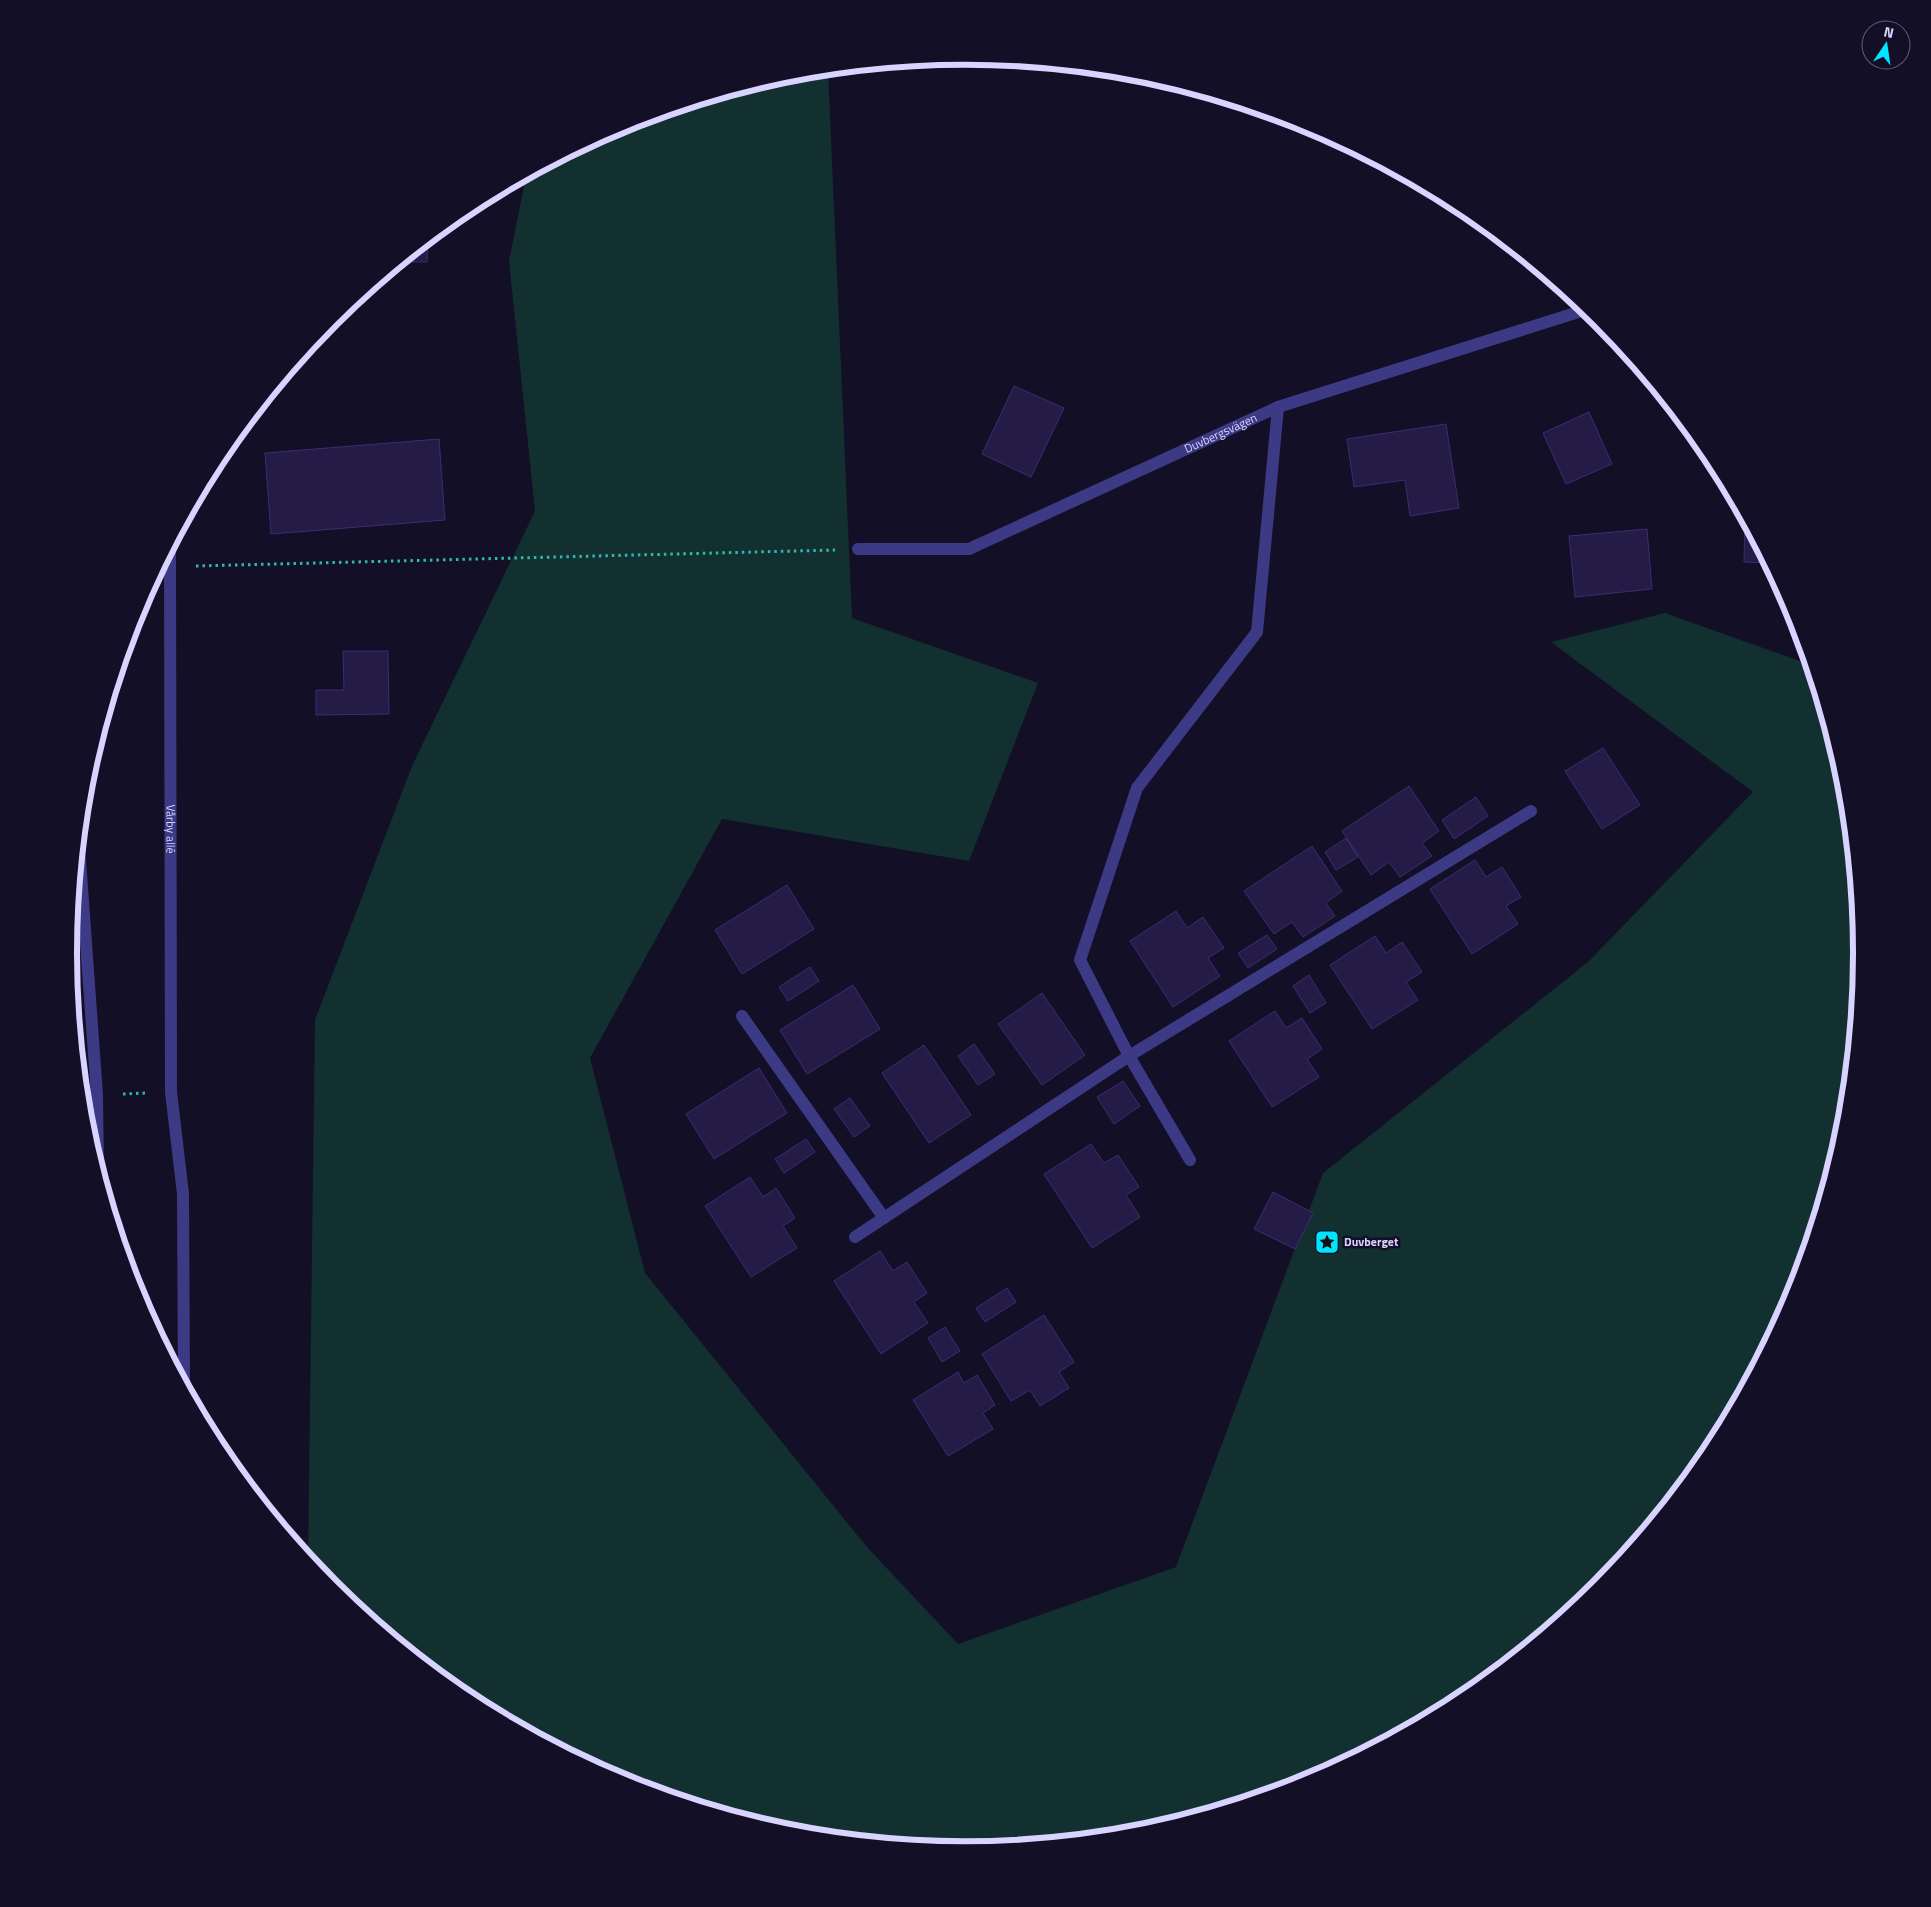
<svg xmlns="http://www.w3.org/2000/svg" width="1931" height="1907" font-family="'Titillium Web',sans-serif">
	<rect width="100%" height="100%" fill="#130f26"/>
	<path fill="#12302f" d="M 828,70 L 852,618 L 1038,683 L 969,861 L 722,819 L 590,1058 L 645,1273 L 866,1546 L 958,1644 L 1176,1567 L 1323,1173 L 1588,962 L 1753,792 L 1551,642 L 1665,613 L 1811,665 L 1846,779 L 1863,954 L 1845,1129 L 1794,1297 L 1711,1452 L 1600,1588 L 1464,1700 L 1309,1783 L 1140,1834 L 966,1851 L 790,1833 L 622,1782 L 467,1699 L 331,1588 L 308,1560 L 315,1020 L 412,766 L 535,511 L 509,261 L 526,176 L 622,124 L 791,73 Z"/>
	<path fill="#241b47" stroke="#3b2d73" d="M 428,240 L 427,262 L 401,262 Z
		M 1014,386 L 1064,408 L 1031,477 L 982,454 Z
		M 1589,412 L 1612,464 L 1566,484 L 1543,433 Z
		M 1446,424 L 1459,508 L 1410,516 L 1405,480 L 1354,487 L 1347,439 Z
		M 439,439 L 445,520 L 271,534 L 265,453 Z
		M 1745,518 L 1769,563 L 1744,562 Z
		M 1647,529 L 1652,589 L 1575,597 L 1569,536 Z
		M 343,651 L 388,651 L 389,714 L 316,715 L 316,690 L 344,690 Z
		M 1603,748 L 1640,805 L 1602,829 L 1565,771 Z
		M 1409,786 L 1439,831 L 1422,843 L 1432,856 L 1400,877 L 1389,862 L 1371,875 L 1342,831 Z
		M 1476,797 L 1488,816 L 1454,839 L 1442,820 Z
		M 1346,838 L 1358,857 L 1336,870 L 1325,852 Z
		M 1312,846 L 1342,891 L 1326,903 L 1335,916 L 1303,937 L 1292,922 L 1274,934 L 1244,891 Z
		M 1475,860 L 1486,877 L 1502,867 L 1521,897 L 1506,906 L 1518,924 L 1472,954 L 1430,889 Z
		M 787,885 L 814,929 L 742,974 L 715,930 Z
		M 1176,911 L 1187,928 L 1203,917 L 1224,948 L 1208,958 L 1220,976 L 1173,1007 L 1130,941 Z
		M 1267,935 L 1277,949 L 1248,968 L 1238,953 Z
		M 1375,936 L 1386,953 L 1402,942 L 1422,972 L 1406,982 L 1418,1000 L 1372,1029 L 1330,965 Z
		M 810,967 L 819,981 L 788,1001 L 779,987 Z
		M 1309,975 L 1326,1003 L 1310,1013 L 1293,986 Z
		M 853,985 L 880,1029 L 807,1074 L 780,1030 Z
		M 1042,993 L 1085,1055 L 1042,1085 L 998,1024 Z
		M 1275,1011 L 1286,1028 L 1302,1018 L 1322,1049 L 1307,1059 L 1319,1077 L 1272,1107 L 1229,1041 Z
		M 974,1044 L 995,1074 L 978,1085 L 958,1056 Z
		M 924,1045 L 971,1115 L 929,1143 L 882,1073 Z
		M 759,1068 L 787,1113 L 714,1159 L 686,1114 Z
		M 1123,1081 L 1140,1106 L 1114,1124 L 1097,1097 Z
		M 850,1098 L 870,1126 L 854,1137 L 834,1109 Z
		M 806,1139 L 815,1152 L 784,1173 L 775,1159 Z
		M 1091,1144 L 1104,1163 L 1118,1155 L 1139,1187 L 1126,1195 L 1140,1217 L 1092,1248 L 1044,1174 Z
		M 750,1177 L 763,1197 L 776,1188 L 795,1218 L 783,1226 L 797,1248 L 751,1277 L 705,1206 Z
		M 1273,1192 L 1313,1213 L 1295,1249 L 1254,1229 Z
		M 880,1251 L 893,1271 L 907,1262 L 927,1293 L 914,1302 L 928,1323 L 881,1354 L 834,1281 Z
		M 1007,1288 L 1016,1302 L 985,1322 L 976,1308 Z
		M 1044,1315 L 1074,1362 L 1059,1372 L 1069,1388 L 1040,1406 L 1030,1390 L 1011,1401 L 982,1354 Z
		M 945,1327 L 960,1351 L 942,1362 L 928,1338 Z
		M 958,1372 L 964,1383 L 977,1375 L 995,1405 L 983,1413 L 993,1429 L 948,1456 L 913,1400 Z"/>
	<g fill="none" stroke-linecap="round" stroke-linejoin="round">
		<path stroke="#2fb8b0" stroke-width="3" stroke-dasharray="2.5 4" stroke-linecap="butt" d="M 196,566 L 835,550
			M 123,1094 L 147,1093"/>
		<path stroke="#3d3a85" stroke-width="12" d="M 183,1194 L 184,1385"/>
		<g stroke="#3d3a85" stroke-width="12">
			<path id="s1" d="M 170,548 L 171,1092 L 183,1194"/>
			<path id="s2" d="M 858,549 L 969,549 L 1278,407 L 1588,309"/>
			<path d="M 742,1016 L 884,1218"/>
			<path d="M 1190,1160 L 1129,1056 L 1080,960 L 1137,788 L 1257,632 L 1278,407"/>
			<path d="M 855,1237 L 1129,1056 L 1531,811"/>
		</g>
		<path stroke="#3d3a85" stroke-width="12" d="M 79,846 L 97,1095 L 98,1171"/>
	</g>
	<defs>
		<g id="sight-square" transform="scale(1.25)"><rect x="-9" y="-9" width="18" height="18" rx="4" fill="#00e5ff" stroke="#130f26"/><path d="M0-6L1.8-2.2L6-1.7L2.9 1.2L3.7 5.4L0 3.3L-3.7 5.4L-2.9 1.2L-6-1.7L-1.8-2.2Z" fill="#111"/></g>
	</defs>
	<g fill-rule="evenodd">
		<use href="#sight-square" x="1327" y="1242"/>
	</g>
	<g text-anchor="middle" stroke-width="5" stroke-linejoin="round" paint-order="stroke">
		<g font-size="12" fill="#d9d4ff" stroke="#130f26">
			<text dy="4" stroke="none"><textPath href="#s2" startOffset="388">Duvbergsvägen</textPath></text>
			<text dy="4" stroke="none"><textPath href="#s1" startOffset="281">Vårby allé</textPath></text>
		</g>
		<g font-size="12" font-weight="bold" fill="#d9d4ff" stroke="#130f26" text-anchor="start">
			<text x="1344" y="1246">Duvberget</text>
		</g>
	</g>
	<path d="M0 0H1931V1907H0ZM77 953a888 888 0 1 1 1776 0a888 888 0 1 1-1776 0Z" fill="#130f26" fill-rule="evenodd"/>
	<path fill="none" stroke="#d9d4ff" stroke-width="6" d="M77 953a888 888 0 1 1 1776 0a888 888 0 1 1-1776 0Z"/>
	<g transform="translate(1886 45) rotate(13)"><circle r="24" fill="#130f26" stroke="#625e7d"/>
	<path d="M0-4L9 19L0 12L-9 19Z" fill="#00e5ff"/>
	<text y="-8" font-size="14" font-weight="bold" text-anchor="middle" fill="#d9d4ff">N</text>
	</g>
</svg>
